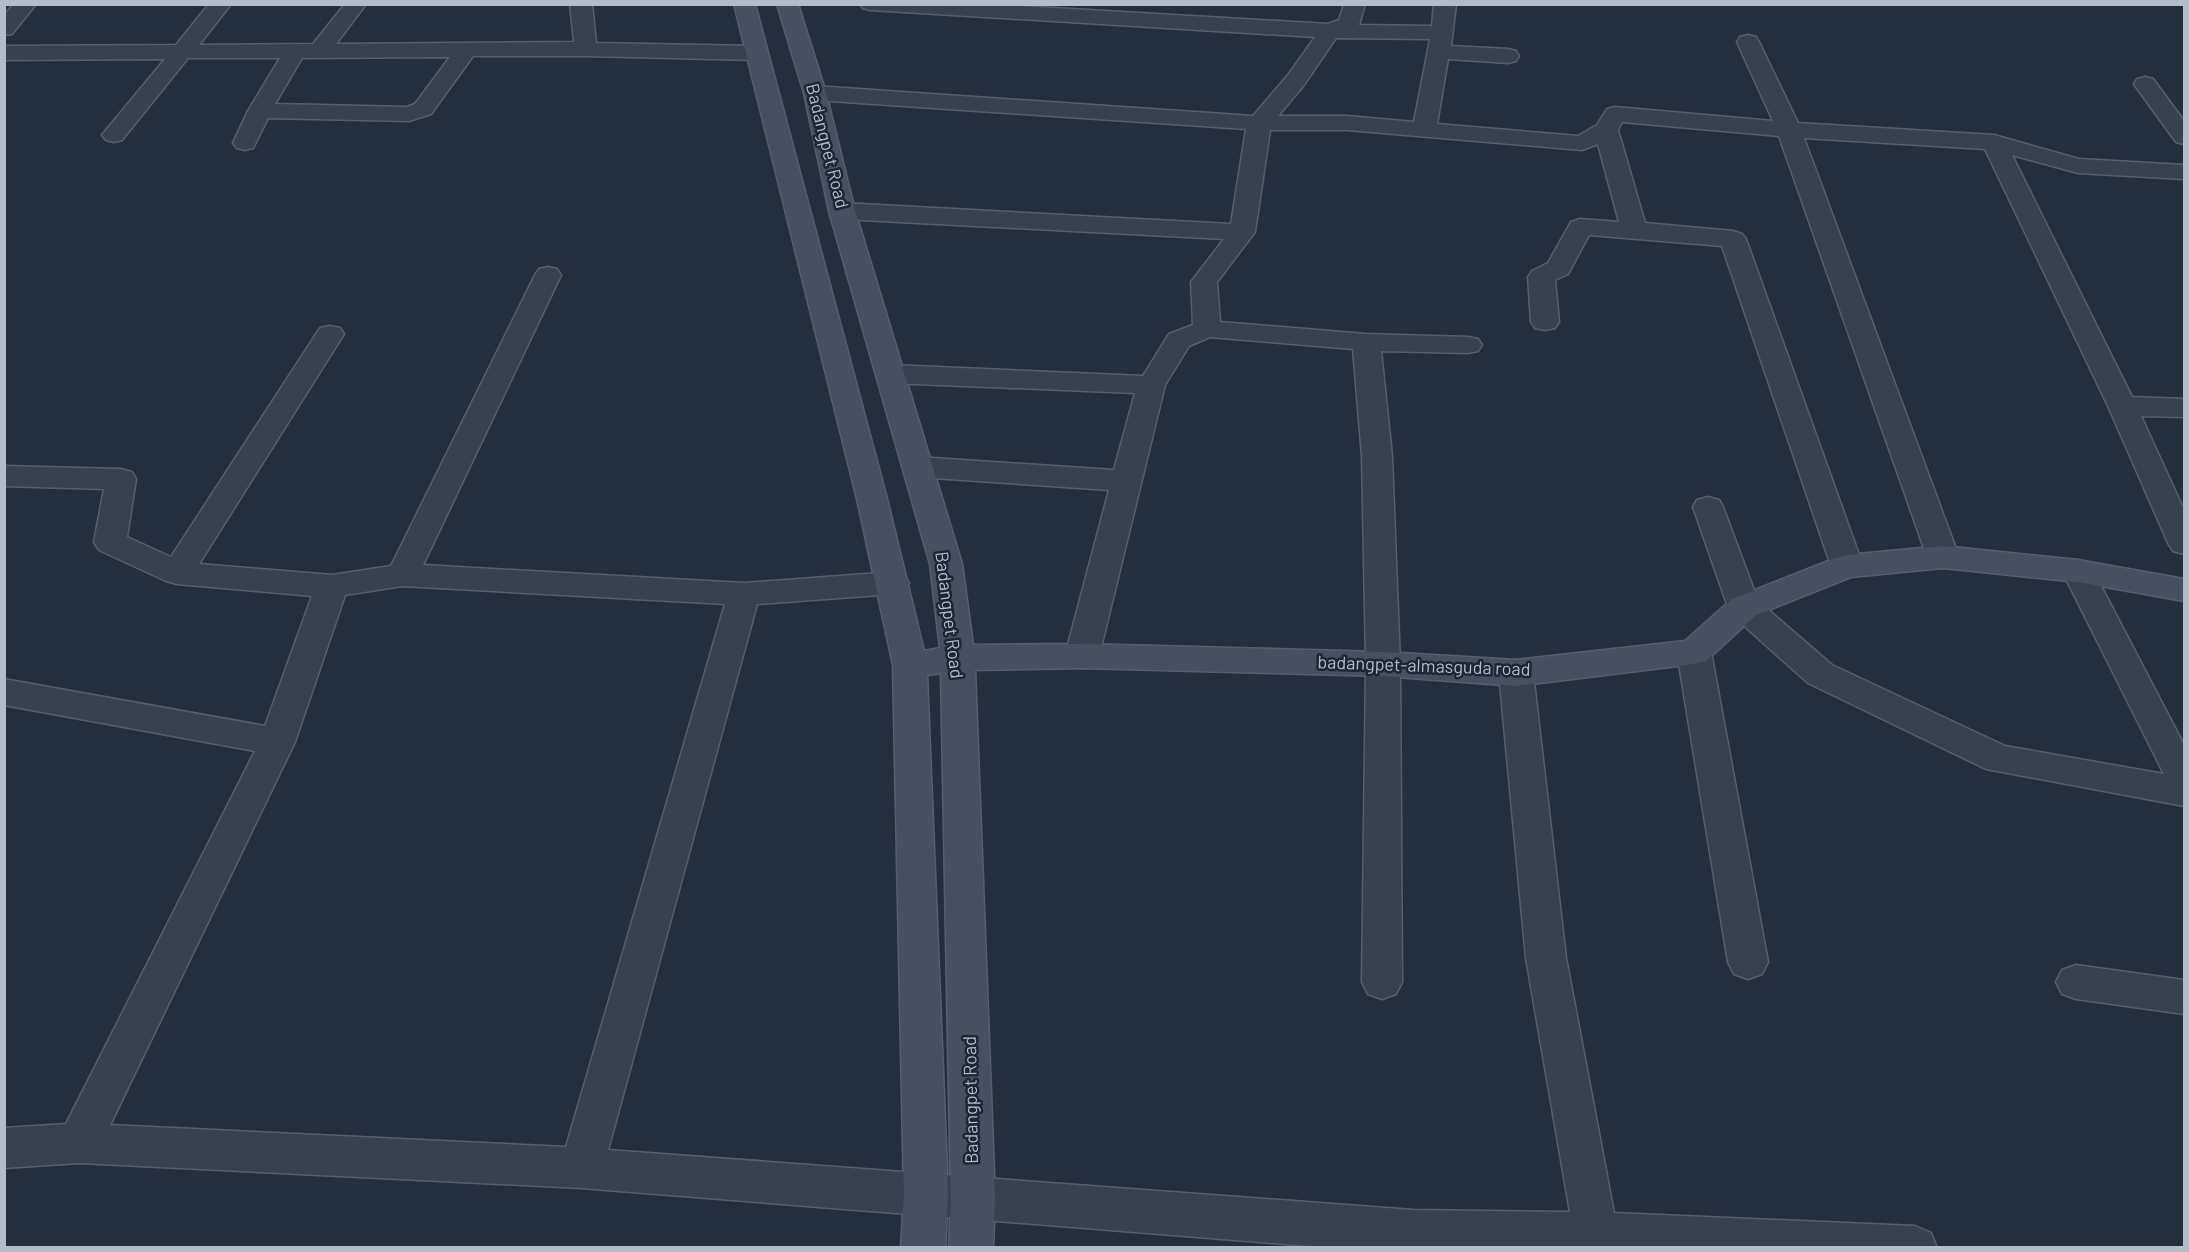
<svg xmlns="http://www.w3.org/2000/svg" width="2189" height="1252" font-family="Barlow,sans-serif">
	<rect width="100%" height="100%" fill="#242f3e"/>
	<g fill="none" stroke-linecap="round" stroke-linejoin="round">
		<g stroke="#565f6c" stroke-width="3">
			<path id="street" d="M 14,4 L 36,4 L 12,34 L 4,35 L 4,15 Z
				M 209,4 L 231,4 L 199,45 L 313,44 L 345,4 L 366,4 L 336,44 L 574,42 L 570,4 L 592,4 L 596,43 L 755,46 L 763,48 L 766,53 L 763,58 L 755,60 L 586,56 L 473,56 L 431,114 L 409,121 L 268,118 L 253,148 L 245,150 L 237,148 L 233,143 L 248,111 L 280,58 L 188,58 L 122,140 L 114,142 L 106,140 L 102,135 L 165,59 L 4,60 L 4,46 L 176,45 ZM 450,57 L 415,104 L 407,107 L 275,104 L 302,58 Z
				M 860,4 L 988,4 L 1328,24 L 1339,20 L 1344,4 L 1365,4 L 1359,25 L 1432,26 L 1434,4 L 1456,4 L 1451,46 L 1508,49 L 1516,51 L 1519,56 L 1516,61 L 1508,63 L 1448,59 L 1437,124 L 1578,136 L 1597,125 L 1607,109 L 1615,107 L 1773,121 L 1737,42 L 1740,37 L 1748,35 L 1756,37 L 1759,42 L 1798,123 L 1994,135 L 2079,159 L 2184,165 L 2184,179 L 2078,173 L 2012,155 L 2132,397 L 2184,399 L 2184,417 L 2141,416 L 2184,510 L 2184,554 L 2173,551 L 2168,543 L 2108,406 L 1985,149 L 1804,138 L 1959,557 L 1954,565 L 1943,568 L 1932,565 L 1927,557 L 1779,136 L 1622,122 L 1618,130 L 1645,223 L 1733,231 L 1742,234 L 1746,239 L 1863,566 L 1858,574 L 1847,577 L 1836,574 L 1831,566 L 1722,246 L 1589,235 L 1568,274 L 1555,280 L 1559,322 L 1555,328 L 1545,330 L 1535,328 L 1531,322 L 1528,277 L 1532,271 L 1548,263 L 1571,222 L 1580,219 L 1619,222 L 1598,144 L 1582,150 L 1347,130 L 1270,130 L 1255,232 L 1217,282 L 1220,322 L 1366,334 L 1468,337 L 1478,339 L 1482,345 L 1478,351 L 1468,353 L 1381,351 L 1392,456 L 1400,664 L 1402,982 L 1396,994 L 1382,999 L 1368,994 L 1362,982 L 1366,664 L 1362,456 L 1353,349 L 1210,337 L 1189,346 L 1165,385 L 1099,656 L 1094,665 L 1082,668 L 1070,665 L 1065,656 L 1109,490 L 918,477 L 907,474 L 903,467 L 907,460 L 918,457 L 1114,470 L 1135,393 L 891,383 L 881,380 L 877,374 L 881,368 L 891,365 L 1143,376 L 1169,334 L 1193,325 L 1191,282 L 1224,239 L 842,219 L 833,216 L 829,211 L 833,206 L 842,203 L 1231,224 L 1246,129 L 815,100 L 807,98 L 804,93 L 807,88 L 815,86 L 1253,116 L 1288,75 L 1315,37 L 870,10 L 863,8 ZM 1336,38 L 1430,39 L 1414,122 L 1347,116 L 1278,116 L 1304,85 Z
				M 2145,77 L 2153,79 L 2184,121 L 2184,144 L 2176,142 L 2134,84 L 2137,79 Z
				M 548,267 L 557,269 L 561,275 L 423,565 L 744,583 L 893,572 L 904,575 L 909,583 L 904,591 L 893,594 L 757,604 L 608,1150 L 1413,1210 L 1570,1212 L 1526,958 L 1499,673 L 1504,664 L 1516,660 L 1528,664 L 1533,673 L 1566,958 L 1614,1213 L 1915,1226 L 1931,1233 L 1937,1248 L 1335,1248 L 581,1188 L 79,1163 L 4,1168 L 4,1128 L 66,1124 L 255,751 L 4,705 L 4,679 L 265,726 L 312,596 L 177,584 L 166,581 L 99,550 L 94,542 L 104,489 L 4,486 L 4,466 L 121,469 L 132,472 L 136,479 L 127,537 L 171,557 L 320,328 L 330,326 L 340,328 L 344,334 L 199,564 L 332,575 L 391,566 L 535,275 L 539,269 ZM 402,586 L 725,604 L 566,1147 L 110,1125 L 295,742 L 345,595 Z
				M 1708,497 L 1719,500 L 1723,507 L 1758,601 L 1832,665 L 2005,746 L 2164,774 L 2062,571 L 2067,563 L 2078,560 L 2089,563 L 2184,745 L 2184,806 L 1986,769 L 1808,683 L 1732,615 L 1728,607 L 1693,507 L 1697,500 Z
				M 1694,640 L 1706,643 L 1711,652 L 1768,962 L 1762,974 L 1748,979 L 1734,974 L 1728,962 L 1677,652 L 1682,643 Z
				M 2076,965 L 2184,980 L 2184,1014 L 2076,999 L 2062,994 L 2056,982 L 2062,970 Z"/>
		</g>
		<g stroke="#565f6c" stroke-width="3">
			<path id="secondary" d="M 734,4 L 755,4 L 887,499 L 924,651 L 940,648 L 930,564 L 829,211 L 804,93 L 777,4 L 798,4 L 826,93 L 855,211 L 962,564 L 973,645 L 1082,644 L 1383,652 L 1516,660 L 1685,641 L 1732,599 L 1836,558 L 1847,555 L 1943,546 L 2078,560 L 2184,579 L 2184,601 L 2078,582 L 1943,568 L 1851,577 L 1756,615 L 1706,661 L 1694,664 L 1516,686 L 1383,676 L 1082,668 L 975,670 L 995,1199 L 993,1248 L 949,1248 L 951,1199 L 941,673 L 927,675 L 948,1195 L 945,1248 L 901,1248 L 904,1195 L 893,665 L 857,499 Z"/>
		</g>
		<use href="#street" fill="#38414e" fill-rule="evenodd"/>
		<use href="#secondary" fill="#465061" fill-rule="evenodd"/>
	</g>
	<g text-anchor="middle" stroke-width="5" stroke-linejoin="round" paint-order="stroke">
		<g font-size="18" fill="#b4bcc9" stroke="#1d2633">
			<text transform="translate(827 146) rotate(76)" y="6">Badangpet Road</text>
			<text transform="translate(949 615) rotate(83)" y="6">Badangpet Road</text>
			<text transform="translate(1424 666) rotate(2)" y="6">badangpet-almasguda road</text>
			<text transform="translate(971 1100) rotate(-91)" y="6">Badangpet Road</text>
		</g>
	</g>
	<rect width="2189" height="1252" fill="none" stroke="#b4bcc9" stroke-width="12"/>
</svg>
